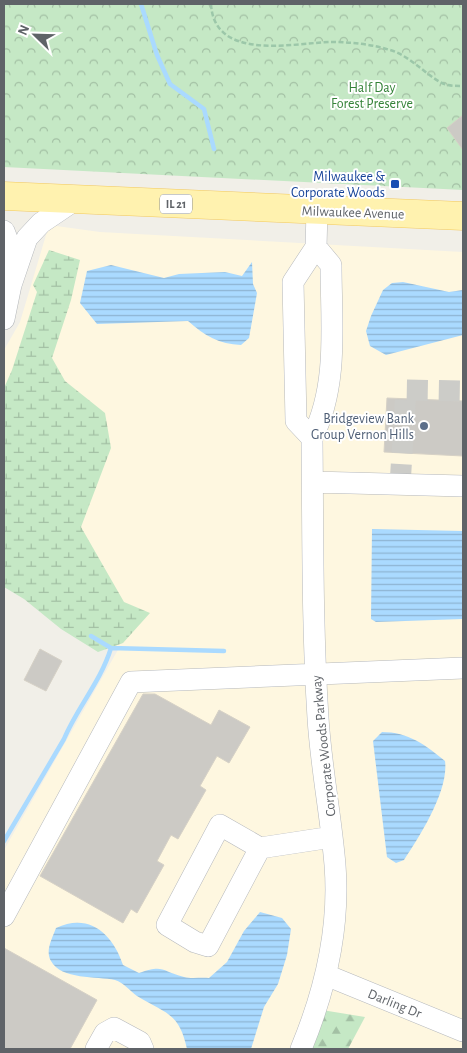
<svg xmlns="http://www.w3.org/2000/svg" width="467" height="1053" font-family="'Alegreya Sans',sans-serif">
	<defs>
		<pattern id="forest-firs" width="22" height="20" patternUnits="userSpaceOnUse" patternTransform="scale(1.25)"><rect width="22" height="20" fill="#c5e8c5"/><path d="M5 1l3.5 6h-7zM16 11l3.5 6h-7z" fill="#a3c0a4"/></pattern>
		<pattern id="wetland-marsh" width="20" height="14" patternUnits="userSpaceOnUse" patternTransform="scale(1.25)"><rect width="20" height="14" fill="#c5e8c5"/><path d="M1 5h8M5 5V1M11 12h8M15 12V8" fill="none" stroke="#a3c0a4"/></pattern>
		<pattern id="park-crowns" width="20" height="18" patternUnits="userSpaceOnUse" patternTransform="scale(1.25)"><rect width="20" height="18" fill="#c5e8c5"/><path d="M2 6a3 3 0 1 1 6 0M12 15a3 3 0 1 1 6 0" fill="none" stroke="#a3c0a4"/></pattern>
		<pattern id="water-rules" width="6" height="5" patternUnits="userSpaceOnUse" patternTransform="scale(1.25)"><rect width="6" height="5" fill="#aadaff"/><path d="M0 2.5h6" fill="none" stroke="#8eb4d2"/></pattern>
	</defs>
	<rect width="100%" height="100%" fill="#f1efe8"/>
	<path fill="#fef7e0" d="M 49,225 L 100,232 L 463,252 L 463,1049 L 4,1049 L 4,850 L 119,648 L 4,580 L 4,350 L 20,322 Z"/>
	<path fill="url(#forest-firs)" d="M 322,1010 L 365,1017 L 348,1049 L 308,1049 Z"/>
	<path fill="url(#wetland-marsh)" d="M 49,250 L 80,260 L 71,300 L 52,358 L 65,381 L 105,413 L 111,448 L 81,527 L 124,602 L 150,613 L 123,643 L 98,652 L 61,629 L 24,599 L 4,587 L 4,388 L 12,370 L 37,292 L 33,285 Z"/>
	<path fill="url(#park-crowns)" d="M 4,4 L 463,4 L 463,190 L 4,167 Z"/>
	<path fill="url(#water-rules)" d="M 252,262 L 253,284 L 257,293 L 249,338 L 241,345 C 219,344 205,336 188,321 L 97,324 L 80,303 L 87,271 L 111,265 L 164,278 L 179,274 L 225,272 L 242,276 Z
		M 403,282 L 449,292 L 463,290 L 463,335 L 386,355 L 370,346 L 366,331 L 371,316 L 383,290 L 392,283 Z
		M 372,529 L 463,531 L 463,619 L 376,622 L 371,619 Z
		M 382,732 C 408,732 426,745 445,761 C 449,790 420,836 404,860 L 396,863 L 387,857 L 373,741 Z
		M 260,912 L 282,918 L 291,929 L 287,955 L 278,984 L 264,1007 L 251,1049 L 187,1049 C 179,1012 166,1014 137,996 C 130,991 124,983 115,980 C 97,976 61,980 51,961 C 45,951 52,939 56,928 C 89,912 113,934 123,965 L 139,973 C 164,964 161,971 184,977 C 192,979 201,977 209,978 L 227,962 L 244,931 Z"/>
	<g fill="none" stroke-linecap="round" stroke-linejoin="round">
		<path stroke="#aadaff" stroke-width="4.5" d="M 141,4 L 157,55 L 170,84 L 204,109 L 214,149
			M 91,636 L 111,648 L 224,651
			M 4,841 L 64,739 C 77,708 101,681 111,648"/>
	</g>
	<path fill="#cccac5" stroke="#d6d1c6" d="M 463,115 L 463,150 L 447,128 Z
		M 387,398 L 463,401 L 463,456 L 384,452 Z
		M 40,649 L 62,661 L 46,691 L 24,680 Z
		M 143,694 L 155,694 L 211,725 L 219,710 L 250,727 L 229,763 L 217,756 L 200,786 L 206,790 L 178,839 L 171,835 L 157,861 L 164,865 L 137,913 L 131,909 L 123,923 L 40,876 Z
		M 4,948 L 97,1000 L 70,1049 L 4,1049 Z"/>
	<g fill="none" stroke-linecap="round" stroke-linejoin="round">
		<path stroke="#ccccc8" stroke-width="21" stroke-dasharray="21 11" stroke-linecap="butt" d="M 400,485 L 406,390 L 463,391"/>
		<g stroke="#b5b8bc" stroke-width="22">
			<path id="minor" d="M 4,231 L 11,249 L 9,270
				M 316,247 L 331,265 C 331,322 339,385 312,438 L 296,421 L 293,282 L 316,247 L 317,211
				M 4,319 L 11,285 L 27,238 L 41,223 L 78,198
				M 313,482 L 463,486
				M 260,848 L 220,825 L 167,925 L 195,942 L 208,946 L 260,848 L 332,837
				M 4,916 L 131,682 L 463,668
				M 326,975 L 463,1031
				M 96,1049 L 105,1033 L 114,1028 L 140,1042 L 143,1049
				M 301,1049 C 325,991 340,928 335,865 C 331,816 321,767 318,718 C 312,625 313,531 312,438"/>
		</g>
		<g stroke="#f2c960" stroke-width="29">
			<path id="major" d="M 4,196 L 463,216"/>
		</g>
		<path stroke="#9cc7a9" stroke-width="2.5" stroke-dasharray="5 2.5" stroke-linecap="butt" d="M 211,4 C 214,62 294,43 330,42 C 350,42 371,44 390,50 C 412,56 432,82 448,85 C 453,86 458,86 463,86"/>
		<use href="#minor" stroke="#fff" stroke-width="21"/>
		<use href="#major" stroke="#fff2af" stroke-width="28"/>
	</g>
	<rect fill="#1a4fb4" stroke="#fff" stroke-width="2" x="390" y="179" width="10" height="10" rx="2.5"/>
	<circle fill="#5c6f8a" stroke="#fff" stroke-width="2" cx="424" cy="426" r="5"/>
	<g text-anchor="middle" stroke-width="4" stroke-linejoin="round" paint-order="stroke">
		<rect fill="#fff" stroke="#8f9295" stroke-width="1" x="160" y="194.5" width="32" height="19" rx="4"/>
		<g font-size="12" font-weight="bold" fill="#5f6368">
			<text x="176" y="208">IL 21</text>
		</g>
		<g font-size="14" fill="#348238" stroke="#fff">
			<text x="372" y="92">Half Day<tspan x="372" dy="16">Forest Preserve</tspan></text>
		</g>
		<g font-size="14" fill="#164399" stroke="#fff" text-anchor="end">
			<text x="385" y="181">Milwaukee &amp;<tspan x="385" dy="16">Corporate Woods</tspan></text>
		</g>
		<g font-size="14" fill="#5f6368" stroke="#fff">
			<text transform="translate(353 212) rotate(2)" y="5">Milwaukee Avenue</text>
			<text transform="translate(323 746) rotate(-96)" y="5">Corporate Woods Parkway</text>
			<text transform="translate(395 1003) rotate(22)" y="5">Darling Dr</text>
		</g>
		<g font-size="14" fill="#4e5e75" stroke="#fff" text-anchor="end">
			<text x="414" y="423">Bridgeview Bank<tspan x="414" dy="16">Group Vernon Hills</tspan></text>
		</g>
	</g>
	<rect width="467" height="1053" fill="none" stroke="#5f6368" stroke-width="10"/>
	<g transform="translate(35 35) rotate(293)" stroke="#ffffff" stroke-width="4" paint-order="stroke">
	<path d="M0-4L9 19L0 12L-9 19Z" fill="#5f6368"/>
	<text y="-8" font-size="14" font-weight="bold" text-anchor="middle" fill="#5f6368">N</text>
	</g>
</svg>
